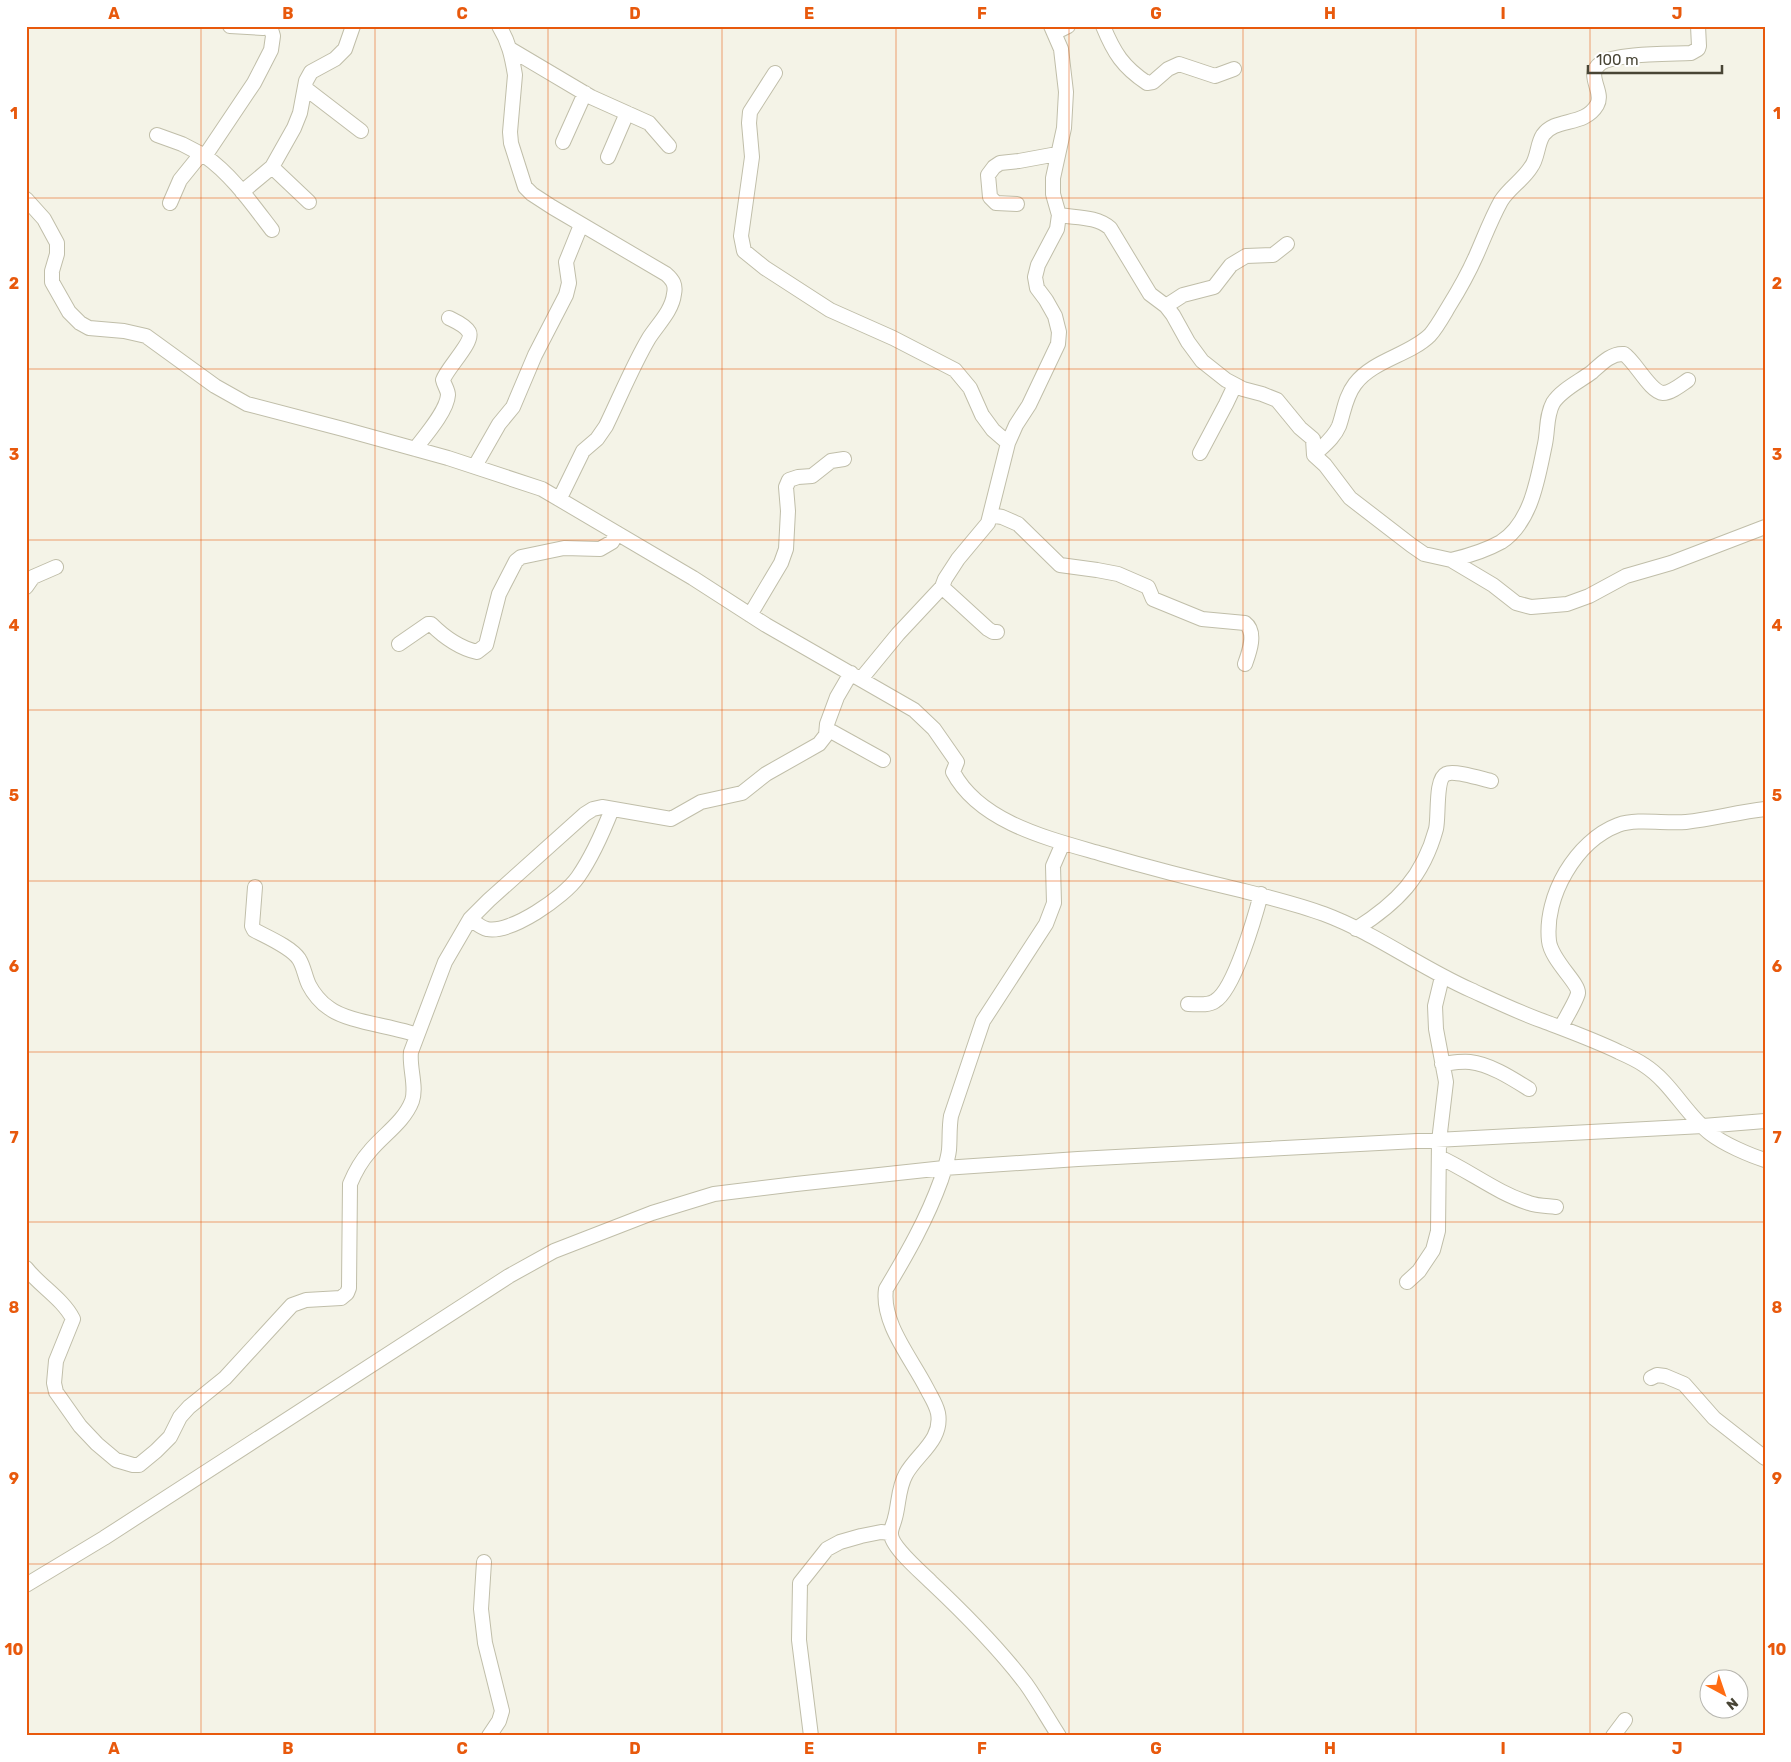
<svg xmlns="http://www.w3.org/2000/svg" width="1791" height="1762" font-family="Rubik,sans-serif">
	<rect width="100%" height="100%" fill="#f4f3e7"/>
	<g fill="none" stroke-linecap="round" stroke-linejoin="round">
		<g stroke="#c0bea9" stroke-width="16">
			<path id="minor" d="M 230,26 L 263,28 L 270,26
				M 499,26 C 509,42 512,57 515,75 L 510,132 L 511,143 L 525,187 L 532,194 L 552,207 L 666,274 C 673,280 676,285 674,294 C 672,311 658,324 649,338 C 633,365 620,397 606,426 L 597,439 L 583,451 L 560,498
				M 1103,26 C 1114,53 1123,67 1147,83 L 1153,82 L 1168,69 L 1179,64 L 1215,76 L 1234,69
				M 1054,33 L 1068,26
				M 510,49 L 591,97 L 649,123 L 669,146
				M 775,73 L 750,112 L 749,123 L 752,157 L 741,236 L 744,251 L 765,268 L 830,310 L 893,338 L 955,370 L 970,388 L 982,415 L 993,430 L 1008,443
				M 305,88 L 361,131
				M 157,135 L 182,144 L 205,156 L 254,83 L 271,50 L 273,36 L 270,26
				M 563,142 L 585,93
				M 205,156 C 232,175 252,204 272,230
				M 608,157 L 627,113
				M 272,167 L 309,202
				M 242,192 L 272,167 L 294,128 L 300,113 L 306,81 L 311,72 L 335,59 L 345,49 L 353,26
				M 26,199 L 44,219 L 57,243 L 57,254 L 52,271 L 52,282 L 69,312 L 80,323 L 89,328 L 124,331 L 146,336 L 215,386 L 247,404 L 343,429 L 448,458 L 542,489 L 693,578 L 766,625 L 914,710 L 934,729 L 957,762 L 953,772 C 980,823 1050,839 1102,854 C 1147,867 1193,879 1240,890 C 1268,897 1297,904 1324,914 C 1375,933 1421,968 1471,990 C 1495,1001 1518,1012 1543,1021 C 1569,1031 1594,1040 1619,1052 C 1628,1056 1637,1060 1644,1065 C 1672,1083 1685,1114 1711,1134 C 1724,1144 1749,1155 1765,1160
				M 170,203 L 180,180 L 201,154
				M 1017,204 L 996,203 L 990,197 L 988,175 L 994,167 L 1000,163 L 1019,161 L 1057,154
				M 1059,215 C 1077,218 1096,216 1110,228 L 1150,294 L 1166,306 L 1173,315 L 1188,342 L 1202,361 L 1226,380 L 1243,389 L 1262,394 L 1277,400 L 1300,428 L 1313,439 L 1314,455 L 1325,465 L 1350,498 L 1411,545 L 1424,554 L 1451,560 L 1493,585 L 1516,603 L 1531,607 L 1567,604 L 1589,596 L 1626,576 L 1671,563 L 1765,527
				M 1166,306 L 1183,295 L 1214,287 L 1231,265 L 1246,256 L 1273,255 L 1287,244
				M 415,449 C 425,436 447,411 448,395 C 448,390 444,385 443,380 C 447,368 474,342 469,332 C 465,325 455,321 449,318
				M 1200,453 L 1226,404 L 1235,385
				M 1314,455 C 1323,446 1334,438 1339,426 C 1344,412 1345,397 1355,384 C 1373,360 1410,355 1430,335 C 1437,327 1443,316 1449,306 C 1459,290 1468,274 1476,256 C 1484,238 1491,219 1501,201 C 1509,188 1523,180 1531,167 C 1538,158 1537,144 1543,135 C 1556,117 1584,127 1597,105 C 1605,91 1584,75 1601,63 C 1616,53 1671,54 1691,53 L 1698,49 L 1699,46 L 1698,26
				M 475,466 L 499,424 L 513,407 L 535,355 L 566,295 L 569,283 L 566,262 L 581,225
				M 990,515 L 1002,517 L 1018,524 L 1060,565 L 1097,570 L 1118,574 L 1148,587 L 1153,599 L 1202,619 L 1245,623 C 1257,632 1249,653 1245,664
				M 1451,560 C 1468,556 1485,551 1501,542 C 1532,522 1538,477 1545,444 C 1548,430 1546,416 1553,403 C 1561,390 1580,381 1592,372 C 1601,364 1611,353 1624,354 C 1635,361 1650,392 1663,393 C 1671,393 1682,384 1688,380
				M 26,587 L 33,577 L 56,567
				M 942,587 L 988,629 L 993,632 L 997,632
				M 750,615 L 781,563 L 786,549 L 788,511 L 786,487 L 789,480 L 798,477 L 812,476 L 831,461 L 844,459
				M 399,644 L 428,624 L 431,624 C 443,636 460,648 477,652 L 486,645 L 499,594 L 516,561 L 521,557 L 564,548 L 600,549 L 612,542 L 617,533
				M 861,679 L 898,634 L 942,587 L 945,579 L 958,559 L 988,523 L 1008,443 L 1016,425 L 1029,405 L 1058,344 L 1059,332 L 1055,316 L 1046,300 L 1037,288 L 1035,277 L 1038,265 L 1057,229 L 1059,215 L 1053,194 L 1053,178 L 1064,128 L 1066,92 L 1061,49 L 1051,26
				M 827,729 L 883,760
				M 255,887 L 252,926 L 254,930 C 267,937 291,947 299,959 C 304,967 305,977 309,985 C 313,993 321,1003 329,1008 C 347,1022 393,1026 417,1035
				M 470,919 C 475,922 481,928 487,929 C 511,934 564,897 578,877 C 592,857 603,832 612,809
				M 1356,929 C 1397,903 1423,877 1436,829 C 1439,817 1435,779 1446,774 C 1454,770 1482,779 1491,781
				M 1188,1004 C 1196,1004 1208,1006 1215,1001 C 1234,990 1255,917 1261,894
				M 1561,1027 C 1565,1019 1577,1000 1578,993 C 1579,983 1551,960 1549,941 C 1544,896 1576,841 1618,825 C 1638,818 1665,824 1686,822 C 1713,819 1738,812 1765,809
				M 1442,1064 C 1451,1063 1461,1061 1470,1062 C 1490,1064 1513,1079 1529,1089
				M 1439,1157 C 1470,1171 1497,1193 1529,1203 C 1537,1206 1548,1206 1556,1207
				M 26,1268 C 40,1286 63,1299 73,1319 L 56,1361 L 54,1383 L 56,1392 L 80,1426 L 97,1444 L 116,1460 L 133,1465 L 139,1465 L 156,1451 L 170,1437 L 180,1417 L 189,1407 L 225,1378 L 292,1305 L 306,1300 L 341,1298 L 347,1293 L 349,1288 L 350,1184 C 355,1172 361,1161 370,1151 C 383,1135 404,1122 412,1101 C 417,1087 409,1067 411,1052 L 445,962 L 470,919 L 489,900 L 585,814 L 593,809 L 602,807 L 671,819 L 701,802 L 742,793 L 766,774 L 819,744 L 826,735 L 827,724 L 837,697 L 851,673
				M 1407,1282 L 1419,1271 L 1433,1250 L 1438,1231 L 1439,1141 L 1446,1082 L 1436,1029 L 1435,1006 L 1442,977
				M 1651,1378 L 1657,1375 L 1665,1376 L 1684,1384 L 1714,1418 L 1765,1458
				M 484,1562 L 481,1609 L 485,1643 L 502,1711 L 499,1721 L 489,1736
				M 26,1585 L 104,1538 L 509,1276 L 554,1251 L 652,1213 L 714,1194 L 796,1184 L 944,1168 L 1078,1159 L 1703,1126 L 1765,1121
				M 811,1736 L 799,1640 L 800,1583 L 827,1549 L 840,1542 L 861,1536 L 881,1532 L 891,1533
				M 1059,1736 C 1048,1719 1038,1701 1026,1684 C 998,1647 965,1614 931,1582 C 922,1573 890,1546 891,1533 C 891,1528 894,1523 895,1518 C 899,1504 898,1488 906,1474 C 917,1454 943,1440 938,1413 C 936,1404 931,1397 927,1389 C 912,1359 881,1323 886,1289 C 907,1254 927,1219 941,1180 C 944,1170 948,1160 949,1150 C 950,1138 949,1128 951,1116 L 983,1021 L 1046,924 L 1054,903 L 1053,866 L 1063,843
				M 1613,1736 L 1625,1720"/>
		</g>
		<use href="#minor" stroke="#fff" stroke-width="14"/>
	</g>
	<path fill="none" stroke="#e8590c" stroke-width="1" stroke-opacity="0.55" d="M 201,26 L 201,1736M 375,26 L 375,1736M 548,26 L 548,1736M 722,26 L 722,1736M 896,26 L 896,1736M 1069,26 L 1069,1736M 1243,26 L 1243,1736M 1416,26 L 1416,1736M 1590,26 L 1590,1736M 26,198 L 1765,198M 26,369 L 1765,369M 26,540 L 1765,540M 26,710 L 1765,710M 26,881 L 1765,881M 26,1052 L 1765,1052M 26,1222 L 1765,1222M 26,1393 L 1765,1393M 26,1564 L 1765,1564"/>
	<rect width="1791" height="1762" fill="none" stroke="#ffffff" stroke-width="55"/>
	<g transform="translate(1724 1694) rotate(140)"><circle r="24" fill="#ffffff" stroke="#b6b5ae"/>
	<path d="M0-4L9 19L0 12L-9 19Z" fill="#ff6c13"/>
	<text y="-8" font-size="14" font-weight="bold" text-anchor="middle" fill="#484535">N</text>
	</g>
	<path d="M1588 65v8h134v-8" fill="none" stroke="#484535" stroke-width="2.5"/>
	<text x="1596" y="65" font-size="15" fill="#484535" stroke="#ffffff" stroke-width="4" paint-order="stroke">100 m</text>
	<rect x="28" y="28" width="1736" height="1706" fill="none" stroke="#e8590c" stroke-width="2"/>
	<g font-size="16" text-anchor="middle" font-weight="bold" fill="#e8590c">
		<text x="114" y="19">A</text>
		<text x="288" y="19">B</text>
		<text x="462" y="19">C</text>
		<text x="635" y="19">D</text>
		<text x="809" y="19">E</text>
		<text x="982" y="19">F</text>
		<text x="1156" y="19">G</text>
		<text x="1330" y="19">H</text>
		<text x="1503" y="19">I</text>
		<text x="1677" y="19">J</text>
		<text x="14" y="119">1</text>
		<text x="1777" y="119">1</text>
		<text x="14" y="289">2</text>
		<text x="1777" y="289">2</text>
		<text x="14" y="460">3</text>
		<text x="1777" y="460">3</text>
		<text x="14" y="631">4</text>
		<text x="1777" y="631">4</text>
		<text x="14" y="801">5</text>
		<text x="1777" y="801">5</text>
		<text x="14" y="972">6</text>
		<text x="1777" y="972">6</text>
		<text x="14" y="1143">7</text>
		<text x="1777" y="1143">7</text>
		<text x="14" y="1313">8</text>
		<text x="1777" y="1313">8</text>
		<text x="14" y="1484">9</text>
		<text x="1777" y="1484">9</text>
		<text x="14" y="1655">10</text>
		<text x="1777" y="1655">10</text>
		<text x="114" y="1754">A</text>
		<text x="288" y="1754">B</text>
		<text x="462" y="1754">C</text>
		<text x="635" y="1754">D</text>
		<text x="809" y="1754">E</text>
		<text x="982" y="1754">F</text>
		<text x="1156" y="1754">G</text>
		<text x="1330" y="1754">H</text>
		<text x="1503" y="1754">I</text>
		<text x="1677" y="1754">J</text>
	</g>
</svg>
